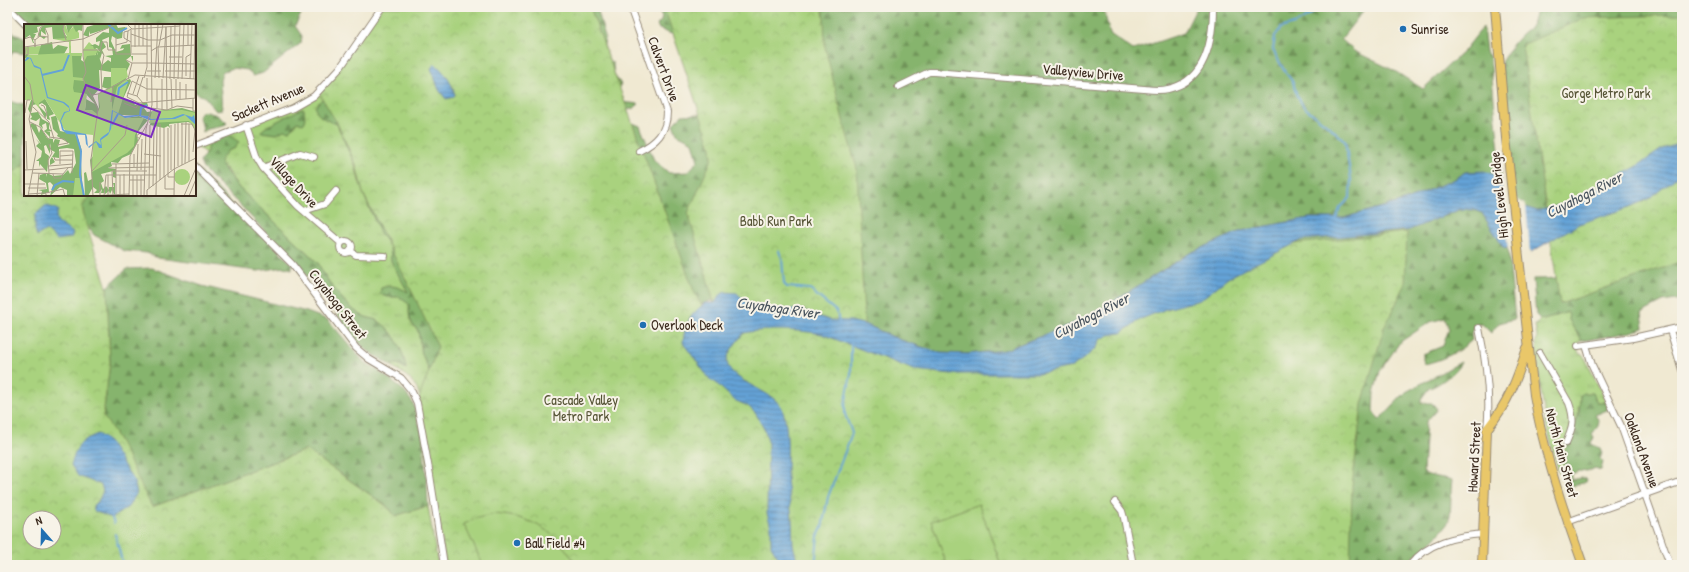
<svg xmlns="http://www.w3.org/2000/svg" width="1689" height="572" font-family="'Patrick Hand',sans-serif">
	<defs>
		<pattern id="grass-tufts" width="24" height="20" patternUnits="userSpaceOnUse"><rect width="24" height="20" fill="#a9d27e"/><path d="M3 7l-1-3M5 7V3M7 7l1-3M15 17l-1-3M17 17v-4M19 17l1-3" fill="none" stroke="#92b46c"/></pattern>
		<pattern id="forest-firs" width="22" height="20" patternUnits="userSpaceOnUse"><rect width="22" height="20" fill="#86b46d"/><path d="M5 1l3.5 6h-7zM16 11l3.5 6h-7z" fill="#6f9359"/></pattern>
		<pattern id="park-crowns" width="20" height="18" patternUnits="userSpaceOnUse"><rect width="20" height="18" fill="#a9d27e"/><path d="M2 6a3 3 0 1 1 6 0M12 15a3 3 0 1 1 6 0" fill="none" stroke="#92b46c"/></pattern>
		<pattern id="water-rules" width="6" height="5" patternUnits="userSpaceOnUse"><rect width="6" height="5" fill="#64a2d6"/><path d="M0 2.5h6" fill="none" stroke="#5484ad"/></pattern>
	</defs>
	<rect width="100%" height="100%" fill="#f7f3e8"/>
	<filter id="ink" filterUnits="userSpaceOnUse"><feTurbulence type="fractalNoise" baseFrequency=".025" numOctaves="2"/><feDisplacementMap in="SourceGraphic" scale="8" xChannelSelector="R" yChannelSelector="G"/><feConvolveMatrix kernelMatrix="1 2 1 2 8 2 1 2 1" color-interpolation-filters="sRGB"/></filter>
	<filter id="wash" filterUnits="userSpaceOnUse"><feTurbulence type="fractalNoise" baseFrequency=".012" numOctaves="4" result="noise"/><feDisplacementMap in="SourceGraphic" scale="16" xChannelSelector="R" yChannelSelector="G"/><feGaussianBlur stdDeviation="0.9" result="paint"/><feColorMatrix in="noise" values="0 0 0 0 0 0 0 0 0 0 0 0 0 0 0 0 0 1.4 0 .05"/><feComposite in="paint" operator="in"/></filter>
	<g filter="url(#wash)">
		<rect width="100%" height="100%" fill="#f0e9d2"/>
		<path fill="url(#grass-tufts)" stroke="#727e4e" d="M 319,93 C 335,121 353,149 359,181 L 414,296 C 408,307 406,322 418,330 L 422,354 L 432,377 L 425,418 C 418,387 418,382 390,365 L 398,364 L 406,368 C 403,350 393,329 376,320 C 371,318 365,318 361,315 C 345,306 326,280 318,263 L 239,188 L 226,169 L 196,146 L 257,122 Z
			M 1568,312 L 1574,329 L 1582,341 L 1578,342 L 1578,352 L 1585,358 L 1607,404 L 1603,402 L 1597,403 L 1594,396 L 1589,393 L 1578,408 L 1579,414 L 1575,425 L 1575,434 C 1567,444 1561,457 1564,470 L 1559,473 L 1546,425 L 1537,362 L 1536,342 L 1537,336 L 1535,325 L 1537,325 L 1540,319 L 1544,320 Z"/>
		<path fill="url(#forest-firs)" stroke="#606f46" d="M 8,7 L 300,7 L 301,14 L 295,26 L 302,36 L 301,43 L 263,73 L 253,76 L 248,70 L 233,68 L 222,72 L 220,81 L 222,107 L 221,110 L 216,111 L 205,97 L 195,93 L 195,25 L 26,25 Z
			M 448,7 L 597,7 L 605,38 L 603,51 L 607,59 L 613,63 L 614,75 L 621,84 L 615,93 L 621,102 L 639,104 L 634,108 L 622,112 L 626,120 L 640,126 L 654,160 L 669,173 L 688,172 L 698,161 L 693,142 L 677,134 L 673,124 L 682,115 L 701,114 L 674,35 L 659,29 L 657,25 L 661,21 L 662,16 L 658,11 L 651,9 L 651,7 L 1103,7 L 1110,34 L 1133,50 L 1184,33 L 1196,9 L 1200,7 L 1366,7 L 1341,39 L 1354,51 L 1393,70 L 1423,89 L 1464,51 L 1483,27 L 1486,52 L 1490,57 L 1502,182 L 1498,176 L 1465,172 L 1457,178 L 1404,201 L 1343,218 L 1309,218 L 1241,231 L 1190,253 L 1098,311 L 1070,325 L 1005,350 L 968,354 L 940,353 L 898,339 L 864,324 L 714,303 L 712,300 L 686,310 L 698,565 L 432,377 L 422,354 L 418,330 C 409,324 409,314 409,304 L 399,297 L 388,297 L 380,294 L 381,288 C 392,284 399,287 408,292 L 391,261 L 390,247 L 380,233 L 363,193 L 356,165 L 348,150 L 337,124 C 331,122 313,116 316,106 C 318,103 322,99 325,96 Z
			M 1537,7 L 1682,7 L 1682,143 L 1568,203 L 1537,211 L 1523,206 L 1512,198 L 1501,62 L 1513,44 L 1521,35 L 1532,26 Z
			M 7,29 L 25,39 L 25,53 L 13,51 L 7,64 Z
			M 7,95 L 9,101 L 22,105 L 25,104 L 25,163 L 16,171 L 7,197 Z
			M 301,109 L 304,109 L 305,122 L 303,124 L 297,122 L 290,131 L 284,130 L 277,134 L 260,132 L 266,127 Z
			M 204,111 L 217,115 L 227,123 L 224,126 L 208,129 L 203,132 L 202,124 L 198,116 Z
			M 230,136 L 239,142 L 235,148 L 227,151 L 220,161 L 222,166 L 239,188 L 318,263 C 326,280 345,306 361,315 C 366,318 371,318 376,320 C 394,329 403,350 406,369 L 398,364 L 390,365 L 365,349 L 348,331 L 340,318 L 317,287 L 241,206 L 211,177 L 203,169 L 200,162 L 207,151 L 207,147 L 219,137 Z
			M 195,166 L 292,264 L 292,269 L 284,267 L 258,271 L 158,258 L 147,253 L 125,251 L 94,235 L 86,224 L 82,207 L 88,198 L 87,195 L 195,195 Z
			M 1461,209 L 1474,210 L 1482,213 L 1503,247 L 1508,249 L 1515,319 L 1499,323 L 1491,333 L 1481,323 L 1474,324 L 1471,334 L 1472,340 C 1459,352 1442,360 1425,364 L 1423,360 L 1423,354 L 1443,346 L 1449,329 L 1445,318 L 1430,322 L 1400,342 L 1380,371 L 1374,393 L 1373,411 L 1379,420 L 1406,392 L 1461,362 C 1459,370 1437,387 1429,388 L 1421,399 L 1421,403 L 1432,403 L 1437,409 L 1426,422 L 1423,472 C 1428,477 1443,477 1452,480 C 1450,493 1452,507 1449,520 C 1446,531 1415,556 1405,565 L 798,565 L 952,374 L 1263,260 L 1302,240 L 1409,230 Z
			M 1682,242 L 1682,299 L 1663,302 L 1642,313 L 1644,328 L 1630,332 L 1582,341 L 1569,320 L 1568,312 L 1544,320 L 1540,319 L 1536,315 L 1533,279 C 1584,280 1634,258 1682,242 Z
			M 152,268 L 202,286 L 307,312 L 328,320 L 364,362 L 376,369 L 403,390 L 413,403 L 422,434 L 427,483 L 428,506 L 395,516 L 388,507 L 306,450 L 152,507 L 103,416 L 110,363 L 107,287 L 127,269 Z
			M 1583,393 L 1592,393 L 1597,402 C 1603,402 1606,402 1608,408 L 1607,410 L 1595,415 L 1599,421 L 1598,426 L 1592,434 L 1594,437 L 1591,444 L 1600,448 L 1602,453 L 1600,459 L 1603,462 L 1601,470 L 1595,468 L 1587,472 L 1579,471 L 1571,474 L 1571,480 L 1582,478 L 1586,479 L 1585,482 C 1578,484 1573,488 1567,483 C 1563,462 1560,452 1575,434 L 1575,425 L 1579,414 L 1580,396 Z"/>
		<path fill="url(#park-crowns)" stroke="#727e4e" fill-rule="evenodd" d="M 382,7 L 590,7 L 695,294 L 729,353 L 688,213 L 712,159 L 711,147 L 664,7 L 822,7 L 824,17 L 825,47 L 844,124 L 857,169 L 865,339 L 881,354 L 1068,362 L 1203,264 L 1246,249 L 1407,232 L 1405,285 L 1384,328 L 1362,404 L 1352,486 L 1350,565 L 446,565 L 417,403 L 438,347 L 414,296 L 363,193 L 356,165 L 337,123 L 319,93 Z
			M 1682,13 L 1682,261 L 1560,304 L 1522,45 L 1584,18 L 1676,15 Z
			M 25,163 L 25,195 L 87,195 L 88,198 L 82,207 L 86,224 L 107,287 L 110,363 L 103,416 C 124,443 136,477 152,507 L 306,450 L 388,507 L 395,516 L 428,506 L 438,565 L 7,565 L 7,174 L 16,171 ZM 30,518 L 54,518 L 54,542 L 30,542 Z"/>
		<path fill="#a9d27e" stroke="#727e4e" d="M 979,504 L 1001,565 L 947,565 L 931,521 Z
			M 494,514 C 534,517 555,531 576,564 L 483,565 L 464,524 L 478,518 Z"/>
		<path fill="url(#water-rules)" stroke="#50667a" d="M 435,64 C 444,71 452,83 455,95 L 453,97 L 446,99 L 439,90 L 431,68 Z
			M 1682,143 L 1682,173 L 1650,198 L 1630,207 L 1579,224 L 1531,252 L 1514,251 L 1503,247 L 1482,213 L 1474,210 L 1461,209 L 1409,230 L 1302,240 L 1243,270 L 1228,278 L 1200,300 L 1166,309 L 1141,319 L 1121,333 L 1109,335 L 1100,340 L 1097,347 L 1086,357 L 1072,367 L 1038,374 L 952,374 L 914,370 L 822,334 C 800,330 766,328 744,333 C 739,339 726,354 727,362 C 730,383 778,391 783,411 C 789,431 787,454 787,474 C 787,487 790,498 791,511 C 793,522 792,533 793,544 C 794,551 797,558 798,565 L 780,565 L 778,557 L 771,546 L 771,527 L 767,513 L 768,441 L 763,426 L 756,414 L 748,406 L 734,400 L 715,382 L 711,381 L 683,343 C 685,323 689,316 705,303 L 715,303 L 719,296 L 725,292 L 737,293 L 749,305 L 757,308 L 802,310 L 829,320 L 851,321 L 867,325 L 898,339 L 940,353 L 968,354 L 1005,350 L 1070,325 L 1098,311 L 1190,253 L 1241,231 L 1309,218 L 1343,218 L 1404,201 L 1457,178 L 1465,172 L 1484,171 L 1498,176 L 1512,198 L 1523,206 L 1537,211 L 1568,203 L 1636,167 L 1662,149 Z
			M 46,205 L 58,210 L 56,217 L 58,223 L 73,233 L 71,238 L 57,240 L 46,230 L 37,236 L 35,230 L 35,215 Z
			M 98,434 L 109,442 L 134,481 L 137,493 L 128,507 L 112,518 L 94,511 L 93,505 L 98,502 L 103,491 L 101,485 L 78,476 L 71,465 C 77,446 79,441 98,434 Z"/>
		<path fill="#f0e9d2" d="M 1501,178 L 1514,197 L 1526,205 L 1530,254 L 1514,253 L 1508,251 Z"/>
		<g fill="none" stroke-linecap="round" stroke-linejoin="round">
			<path stroke="#64a2d6" stroke-width="2" d="M 1318,7 L 1310,15 L 1297,23 L 1281,28 L 1275,36 L 1273,50 L 1285,72 L 1293,82 L 1297,96 L 1304,107 L 1331,128 L 1345,141 L 1351,179 L 1350,198 L 1340,208 L 1336,219
				M 779,251 L 782,259 L 784,284 L 787,287 L 809,289 L 837,312 L 839,323
				M 112,518 L 114,523
				M 115,534 L 123,565
				M 815,565 L 818,536 L 822,528 L 828,497 L 852,433 L 845,414 L 845,405 L 851,374 L 851,343"/>
		</g>
	</g>
	<g filter="url(#ink)">
		<g fill="none" stroke-linecap="round" stroke-linejoin="round">
			<g stroke="#968a78" stroke-width="8">
				<path id="minor" d="M 8,7 L 26,25
					M 630,7 L 667,112 C 667,132 656,143 639,151
					M 898,87 L 929,72 L 934,72 L 1144,89 C 1152,90 1161,91 1168,89 C 1206,81 1213,40 1213,7
					M 246,125 L 257,158 L 263,168 L 298,206 L 341,243
					M 195,146 L 293,108 L 314,96 L 340,68 L 382,7
					M 195,166 L 292,264 L 356,348 L 369,359 L 401,378 L 411,390 L 417,403 L 430,475 L 444,565
					M 263,168 L 300,153 L 314,157
					M 304,211 L 325,204 L 336,191
					M340 247a6 6 0 1 1 12 0a6 6 0 1 1-12 0Z
					M 350,251 L 356,255 L 385,256
					M 1479,328 C 1486,361 1491,395 1487,429
					M 1670,330 L 1682,370
					M 1586,345 L 1592,365 L 1621,426 L 1670,565
					M 1578,346 L 1633,338 L 1682,327
					M 1540,353 L 1569,403 C 1575,420 1573,427 1566,443
					M 1115,502 L 1122,511 L 1124,518 L 1133,565
					M 1567,522 L 1682,481
					M 1410,565 C 1428,542 1456,536 1484,534"/>
			</g>
			<g stroke="#968a78" stroke-width="10">
				<path id="major" d="M 1495,7 L 1506,138 L 1534,395 C 1544,454 1563,509 1583,565
					M 1482,565 L 1487,429 C 1508,403 1517,380 1527,348"/>
			</g>
			<use href="#minor" stroke="#fff" stroke-width="6"/>
			<use href="#major" stroke="#e9c769" stroke-width="8"/>
		</g>
	</g>
	<g fill="#1f6fb2" stroke="#f7f3e8" stroke-width="1.5">
		<circle cx="1403" cy="29" r="4"/>
		<circle cx="643" cy="325" r="4"/>
		<circle cx="517" cy="543" r="4"/>
	</g>
	<g text-anchor="middle" stroke-width="4" stroke-linejoin="round" paint-order="stroke">
		<g font-size="14" fill="#3b2a1e" stroke="#f7f3e8" text-anchor="start">
			<text x="1411" y="34">Sunrise</text>
			<text x="651" y="330">Overlook Deck</text>
			<text x="525" y="548">Ball Field #4</text>
		</g>
		<g font-size="14" fill="#3b2a1e" stroke="#f7f3e8">
			<text transform="translate(664 69) rotate(70)" y="5">Calvert Drive</text>
			<text transform="translate(1083 72) rotate(5)" y="5">Valleyview Drive</text>
			<text transform="translate(268 102) rotate(-23)" y="5">Sackett Avenue</text>
			<text transform="translate(294 182) rotate(47)" y="5">Village Drive</text>
			<text transform="translate(1499 195) rotate(-96)" y="5">High Level Bridge</text>
			<text transform="translate(338 304) rotate(52)" y="5">Cuyahoga Street</text>
			<text transform="translate(1642 450) rotate(70)" y="5">Oakland Avenue</text>
			<text transform="translate(1562 453) rotate(75)" y="5">North Main Street</text>
			<text transform="translate(1474 457) rotate(-87)" y="5">Howard Street</text>
		</g>
		<g font-size="14" fill="#565436" stroke="#f7f3e8">
			<text x="1606" y="98">Gorge Metro Park</text>
			<text x="776" y="226">Babb Run Park</text>
			<text x="581" y="405">Cascade Valley<tspan x="581" dy="16">Metro Park</tspan></text>
		</g>
		<g font-size="15" font-style="italic" fill="#49545e" stroke="#f7f3e8">
			<text transform="translate(1584 195) rotate(-27)" y="5">Cuyahoga River</text>
			<text transform="translate(778 308) rotate(8)" y="5">Cuyahoga River</text>
			<text transform="translate(1091 316) rotate(-27)" y="5">Cuyahoga River</text>
		</g>
	</g>
	<g transform="translate(24 24)">
		<rect width="172" height="172" fill="#f0e9d2"/>
		<path d="M 41,0 L 44,8 L 50,2 L 55,9 L 55,14 L 47,16 L 45,30 L 45,18 L 29,15 L 43,12 L 39,6 ZM 65,18 L 76,28 L 60,38 L 59,26 ZM 17,22 L 15,30 L 0,31 L 0,23 Z" fill="#a9d27e"/>
		<path d="M 0,0 L 41,0 L 39,6 L 43,14 L 29,15 L 28,3 L 21,4 L 22,11 L 17,7 L 17,12 L 22,13 L 20,15 L 14,11 L 18,2 L 13,3 L 14,8 L 9,10 L 12,10 L 9,16 L 10,19 L 9,19 L 6,11 L 0,15 ZM 42,0 L 59,0 L 58,7 L 55,6 L 52,8 L 49,2 L 44,9 ZM 73,0 L 92,0 L 94,4 L 101,3 L 103,5 L 99,6 L 98,14 L 93,15 L 88,12 L 87,17 L 92,28 L 99,26 L 100,24 L 96,25 L 98,21 L 106,20 L 107,32 L 109,32 L 109,38 L 107,32 L 102,36 L 106,40 L 101,51 L 103,56 L 106,55 L 107,57 L 99,75 L 109,77 L 111,81 L 123,78 L 124,82 L 120,84 L 123,88 L 158,84 L 172,88 L 172,93 L 166,94 L 172,108 L 172,111 L 169,100 L 164,98 L 145,100 L 146,104 L 144,102 L 140,104 L 126,101 L 127,95 L 124,92 L 71,90 L 61,86 L 62,75 L 71,80 L 62,70 L 50,69 L 2,34 L 0,36 L 0,31 L 14,31 L 17,21 L 28,18 L 29,25 L 34,21 L 44,23 L 40,30 L 58,29 L 57,36 L 60,38 L 63,32 L 72,31 L 72,28 L 74,31 L 73,27 L 76,28 L 73,24 L 70,25 L 69,22 L 66,22 L 71,20 L 75,22 L 76,17 L 72,18 L 72,14 L 79,8 L 85,9 L 85,4 L 66,10 L 65,7 L 65,13 L 59,11 L 63,3 ZM 85,13 L 85,23 L 88,24 L 89,31 L 81,32 L 87,34 L 87,38 L 84,36 L 78,41 L 75,33 L 76,35 L 78,29 L 80,30 L 78,26 L 82,23 L 78,16 ZM 75,46 L 87,48 L 87,61 L 87,53 L 80,53 L 78,63 L 84,65 L 74,71 L 75,85 L 69,72 L 76,64 ZM 0,39 L 30,90 L 25,92 L 26,96 L 23,95 L 22,82 L 18,79 L 14,81 L 23,90 L 21,94 L 13,80 L 9,81 L 7,89 L 14,88 L 18,95 L 25,99 L 25,105 L 28,107 L 22,108 L 26,108 L 26,113 L 20,107 L 23,105 L 22,99 L 18,101 L 19,105 L 15,101 L 16,94 L 12,97 L 6,95 L 8,93 L 4,85 L 7,76 L 0,76 ZM 31,92 L 32,92 L 35,98 L 33,95 L 36,107 L 51,110 L 54,116 L 53,111 L 58,127 L 56,124 L 59,172 L 43,172 L 43,166 L 36,163 L 26,172 L 29,161 L 26,158 L 24,159 L 25,168 L 17,171 L 18,167 L 14,166 L 23,165 L 22,159 L 15,155 L 16,151 L 22,149 L 22,153 L 23,149 L 29,152 L 39,151 L 44,146 L 46,150 L 52,139 L 50,125 L 43,124 L 35,125 L 35,134 L 28,133 L 31,138 L 26,141 L 26,136 L 31,128 L 27,126 L 26,119 L 26,130 L 22,121 L 20,122 L 21,129 L 25,132 L 23,148 L 16,140 L 15,143 L 15,137 L 12,137 L 17,133 L 18,127 L 12,122 L 15,119 L 12,115 L 17,120 L 6,101 L 8,99 L 12,101 L 15,109 L 17,104 L 23,114 L 29,115 L 29,119 L 31,115 L 36,116 L 34,123 L 46,120 L 33,112 L 34,110 L 29,105 L 27,93 ZM 115,92 L 124,96 L 113,109 L 114,117 L 107,130 L 98,134 L 94,139 L 87,138 L 88,142 L 84,144 L 92,145 L 92,154 L 89,153 L 89,147 L 77,150 L 80,157 L 77,159 L 79,165 L 82,162 L 85,166 L 85,163 L 90,163 L 89,159 L 91,159 L 91,172 L 88,166 L 86,170 L 85,167 L 81,170 L 80,166 L 80,169 L 77,169 L 78,165 L 75,169 L 70,169 L 73,166 L 69,163 L 64,172 L 61,172 L 60,149 L 62,148 L 64,157 L 68,155 L 66,136 L 101,94 Z" fill="#86b46d" fill-rule="evenodd"/>
		<path d="M 87,44 L 102,44 L 104,53 L 87,63 Z" fill="#a9d27e"/>
		<path d="M 47,16 L 47,29 L 58,29 L 58,32 L 48,32 L 49,53 L 59,54 L 60,57 L 50,56 L 49,64 L 50,68 L 63,70 L 61,86 L 68,86 L 73,90 L 76,83 L 74,70 L 88,63 L 88,86 L 93,63 L 102,55 L 104,58 L 94,90 L 103,94 L 120,94 L 111,111 L 110,122 L 103,129 L 68,148 L 69,111 L 42,108 L 21,75 L 15,79 L 15,84 L 8,76 L 0,76 L 0,37 L 4,31 L 45,29 ZM 158,86 L 172,89 L 172,107 L 165,97 L 125,99 L 128,87 ZM150 153a8 8 0 1 1 16 0a8 8 0 1 1-16 0ZM 51,154 L 56,154 L 59,172 L 49,172 Z" fill="#a9d27e"/>
		<path d="M 3,33 L 7,34 L 10,41 L 17,44 L 24,73 L 40,78 L 45,82 L 46,87 L 41,89 L 37,97 L 40,106 L 62,110 L 63,113 L 64,123 L 72,117 L 77,121 L 76,115 L 78,113 L 85,108 L 88,86 L 100,92 L 112,91 L 124,92 L 127,95 L 148,94 L 159,90 L 168,93 L 170,91 L 172,101 L 161,91 L 151,95 L 125,96 L 115,92 L 101,94 L 89,87 L 87,105 L 84,111 L 77,116 L 78,124 L 75,124 L 72,118 L 65,124 L 62,120 L 61,111 L 43,110 L 38,106 L 36,97 L 40,88 L 45,87 L 45,84 L 39,79 L 23,74 L 16,45 L 10,43 L 6,34 L 0,38 Z" fill="#64a2d6"/>
		<path fill="none" stroke="#64a2d6" stroke-width="2" d="M 84,0 L 94,9 L 103,4M 18,51 L 39,46 L 45,31M 94,71 L 95,64 L 104,58M 116,92 L 117,84 L 123,81M 88,101 L 94,90M 52,110 L 57,127 L 56,151 L 60,172M 28,166 L 31,161 L 39,157 L 50,158"/>
		<path fill="none" stroke="#a89d8a" stroke-width="1" d="M 40,0 L 39,5 L 42,16M 59,0 L 59,32 L 62,48 L 59,55 L 74,85 L 67,135 L 69,172M 103,0 L 108,5 L 156,2M 142,3 L 143,86M 21,4 L 24,11 L 24,19M 104,7 L 100,8 L 100,14 L 107,18M 107,10 L 124,16 L 136,16 L 148,11 L 172,11M 14,13 L 16,4 L 21,0M 92,13 L 92,30 L 123,30M 0,15 L 6,13 L 11,16M 11,19 L 11,23 L 11,16 L 16,12 L 24,13M 92,21 L 103,18 L 104,7 L 107,5M 164,21 L 164,0M 107,22 L 127,22M 115,22 L 115,0M 119,22 L 119,0M 0,23 L 59,15 L 93,0M 111,23 L 111,0M 2,24 L 1,30 L 4,31 L 4,23M 59,26 L 76,26M 127,27 L 135,22 L 139,0M 107,29 L 107,5M 145,33 L 158,33M 102,36 L 108,39 L 127,39M 127,39 L 172,40M 123,47 L 137,47M 141,47 L 172,47M 0,52 L 6,60 L 9,77 L 5,95 L 12,128 L 4,172M 162,52 L 162,33 L 167,30M 120,54 L 123,43 L 123,0M 123,54 L 123,77M 131,54 L 134,0M 135,54 L 134,23 L 172,21M 139,54 L 142,3M 104,55 L 108,39M 138,55 L 138,86M 146,55 L 147,2M 147,55 L 148,84M 150,55 L 151,0M 154,55 L 156,0M 158,55 L 160,0M 166,55 L 168,0M 170,55 L 171,1M 108,57 L 103,73 L 115,79 L 172,74M 108,57 L 123,65 L 172,66M 162,60 L 162,75M 78,68 L 77,46 L 80,31 L 76,26 L 78,18 L 83,18 L 84,26 L 92,26M 103,69 L 113,72 L 119,79M 109,70 L 115,52M 68,71 L 74,70 L 111,51 L 172,55M 113,72 L 119,53M 169,74 L 169,87 L 172,87M 171,74 L 171,55M 152,75 L 152,55M 156,75 L 156,58M 87,78 L 89,63M 100,79 L 112,84 L 115,79M 17,81 L 20,82 L 23,90 L 21,94M 9,83 L 25,98 L 30,115M 127,84 L 143,86 L 153,82 L 169,84M 133,84 L 133,65M 1,89 L 3,76 L 6,76M 6,98 L 16,103 L 25,116M 157,100 L 168,100 L 172,108M 144,104 L 144,153 L 150,153M 25,113 L 40,115 L 44,119 L 33,121M 116,115 L 112,112 L 118,108M 2,117 L 3,145M 36,127 L 49,127 L 48,149M 36,127 L 36,140M 169,128 L 171,105M 120,130 L 137,132M 36,132 L 49,131M 30,133 L 31,136 L 49,136M 165,137 L 165,100M 161,139 L 162,98M 88,140 L 125,139M 92,140 L 92,172M 158,141 L 158,99M 25,142 L 49,140M 154,142 L 154,99M 110,143 L 110,130M 85,144 L 130,143M 0,146 L 21,145M 25,146 L 49,143M 117,146 L 118,115M 147,146 L 147,101M 68,147 L 101,111 L 103,101M 113,147 L 114,120M 8,149 L 39,150 L 44,144M 25,149 L 24,136 L 28,129 L 25,120M 29,150 L 30,154 L 37,154 L 39,150M 100,150 L 100,172M 84,151 L 84,172M 96,151 L 96,172M 113,151 L 113,172M 141,152 L 141,165 L 150,165M 140,153 L 140,104M 105,156 L 121,156M 136,156 L 136,100M 0,160 L 21,160M 129,162 L 130,102M 4,164 L 22,164M 125,164 L 126,101M 22,169 L 39,165 L 41,172M 4,170 L 21,169 L 23,172M 117,171 L 117,151M 13,172 L 15,149M 65,172 L 105,170M 76,172 L 76,158M 80,172 L 82,151 L 132,151M 89,172 L 88,147 L 123,147M 105,172 L 106,132 L 123,100M 109,172 L 109,151M 120,172 L 122,105 L 128,81 L 127,0M 123,172 L 123,166 L 150,145 L 172,134M 132,172 L 133,102M 150,172 L 151,100M 160,172 L 172,144M 165,172 L 172,155"/>
		<path fill="#7b2cbf" fill-opacity="0.15" stroke="#7b2cbf" stroke-width="2" d="M 62,61 L 136,88 L 127,113 L 53,86 Z"/>
		<rect width="172" height="172" fill="none" stroke="#3b2a1e" stroke-width="2"/>
	</g>
	<rect width="1689" height="572" fill="none" stroke="#f7f3e8" stroke-width="24"/>
	<g transform="translate(42 530) rotate(340)"><circle r="19" fill="#f7f3e8" stroke="#aca397"/>
	<path d="M0-3L7 15L0 10L-7 15Z" fill="#1f6fb2"/>
	<text y="-6" font-size="11" font-weight="bold" text-anchor="middle" fill="#3b2a1e">N</text>
	</g>
</svg>
